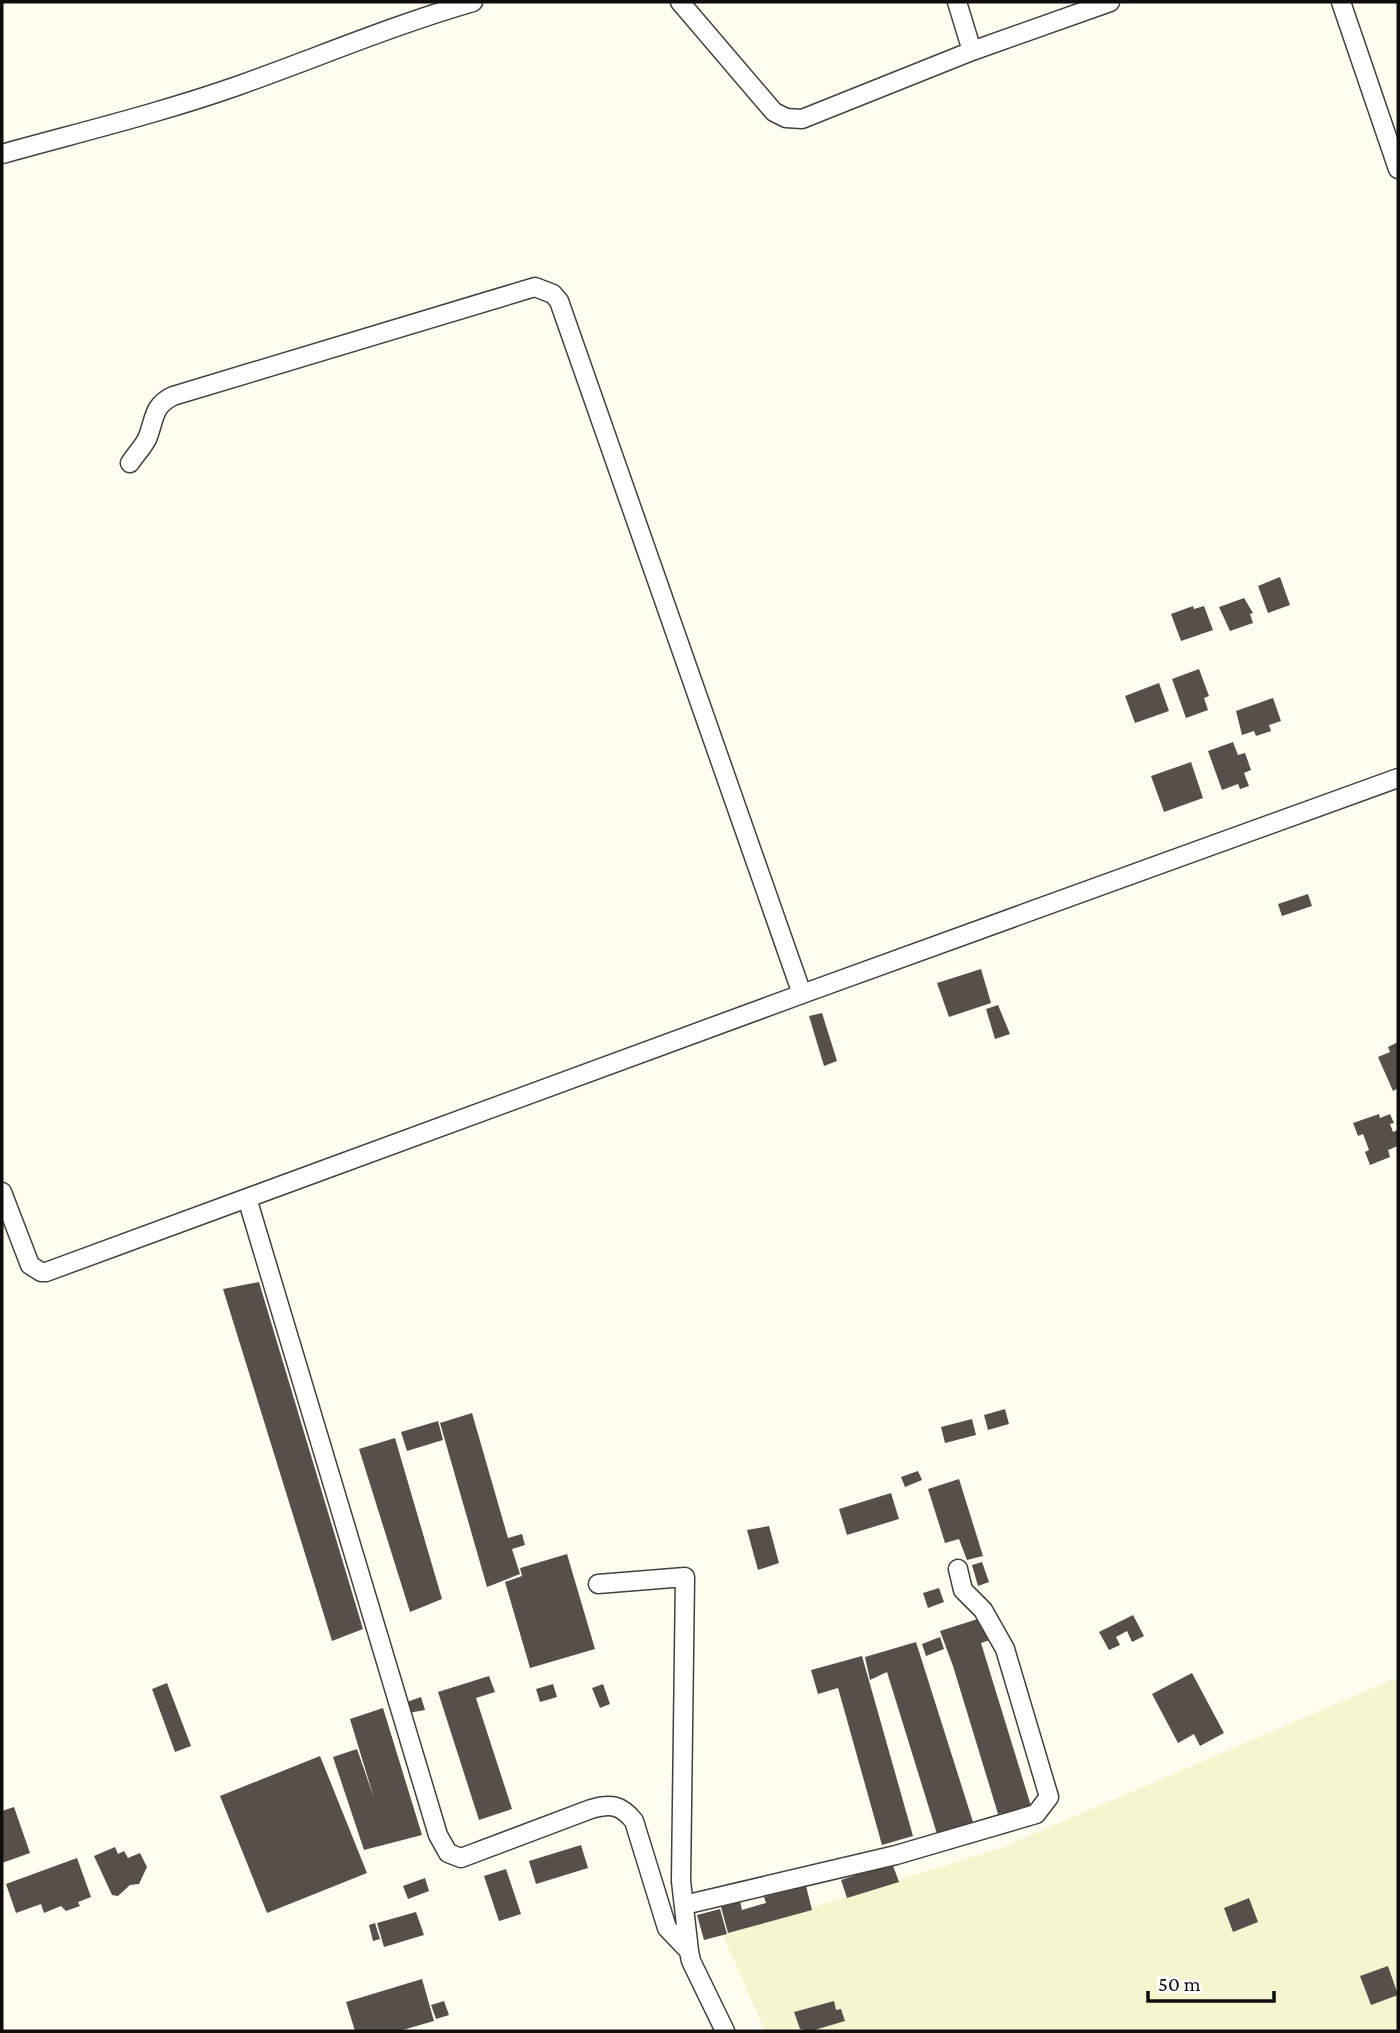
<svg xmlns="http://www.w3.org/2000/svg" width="1400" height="2033" font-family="'Crimson Pro',serif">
	<rect width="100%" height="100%" fill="#fffdef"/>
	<path fill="#f5f5cf" d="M 1398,1677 L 1398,2031 L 765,2031 L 723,1935 L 1001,1848 Z"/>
	<path fill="#57504a" d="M 1280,577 L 1290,605 L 1268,613 L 1258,586 Z
		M 1244,598 L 1253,613 L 1250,614 L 1253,623 L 1230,631 L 1219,607 Z
		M 1193,606 L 1194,609 L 1204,606 L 1213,630 L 1181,641 L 1171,614 Z
		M 1199,669 L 1209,696 L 1204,698 L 1208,710 L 1186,718 L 1172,679 Z
		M 1159,683 L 1169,711 L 1135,723 L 1125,696 Z
		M 1273,698 L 1281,721 L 1269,725 L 1271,731 L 1256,736 L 1254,731 L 1242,735 L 1236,711 Z
		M 1233,742 L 1238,755 L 1245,753 L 1251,770 L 1244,773 L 1249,786 L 1240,789 L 1238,784 L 1222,790 L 1208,751 Z
		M 1191,762 L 1203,798 L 1164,812 L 1151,776 Z
		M 1308,894 L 1312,906 L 1282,916 L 1278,904 Z
		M 981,969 L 991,1003 L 949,1017 L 937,983 Z
		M 998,1005 L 1010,1034 L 995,1039 L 986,1009 Z
		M 822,1013 L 837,1061 L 824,1066 L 809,1016 Z
		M 1398,1042 L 1398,1088 L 1393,1091 L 1378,1057 L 1390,1052 L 1388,1047 Z
		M 1379,1114 L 1380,1118 L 1390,1114 L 1394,1123 L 1390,1124 L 1393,1132 L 1398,1130 L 1398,1146 L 1388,1150 L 1390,1157 L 1370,1165 L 1365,1152 L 1369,1150 L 1363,1134 L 1358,1136 L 1353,1123 Z
		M 259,1282 L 363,1629 L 332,1641 L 223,1289 Z
		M 1005,1409 L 1009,1424 L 988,1430 L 984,1415 Z
		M 472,1413 L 508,1538 L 522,1534 L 525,1545 L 512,1549 L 520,1574 L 487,1587 L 440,1423 Z
		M 972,1419 L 976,1435 L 945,1443 L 941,1427 Z
		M 438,1421 L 443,1440 L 407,1451 L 401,1432 Z
		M 395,1438 L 442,1599 L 410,1612 L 359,1449 Z
		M 918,1471 L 922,1480 L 905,1487 L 901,1477 Z
		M 959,1479 L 983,1556 L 967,1560 L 959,1539 L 945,1543 L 928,1489 Z
		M 891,1493 L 899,1519 L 847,1535 L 839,1509 Z
		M 769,1526 L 779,1563 L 758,1570 L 747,1530 Z
		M 567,1554 L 595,1649 L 530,1668 L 505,1582 L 522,1576 L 520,1568 Z
		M 982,1562 L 989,1582 L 978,1586 L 972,1565 Z
		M 939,1588 L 944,1602 L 928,1608 L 923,1593 Z
		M 1133,1615 L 1144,1636 L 1132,1642 L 1127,1631 L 1116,1637 L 1120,1645 L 1109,1650 L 1099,1632 Z
		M 984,1617 L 993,1639 L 981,1643 L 1031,1806 L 998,1814 L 953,1666 L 940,1631 Z
		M 940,1637 L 944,1649 L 926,1656 L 922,1644 Z
		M 916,1642 L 973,1822 L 937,1834 L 887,1672 L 870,1680 L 865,1657 Z
		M 862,1656 L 913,1836 L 882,1845 L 838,1688 L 818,1694 L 811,1670 Z
		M 1192,1673 L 1224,1733 L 1200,1746 L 1194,1734 L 1178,1743 L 1152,1694 Z
		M 489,1676 L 495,1692 L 476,1698 L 512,1809 L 479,1820 L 438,1692 Z
		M 167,1683 L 191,1746 L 175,1752 L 152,1689 Z
		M 553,1684 L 557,1697 L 540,1702 L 536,1689 Z
		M 603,1684 L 610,1704 L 600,1708 L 592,1688 Z
		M 421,1697 L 425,1710 L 408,1713 L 404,1703 Z
		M 383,1708 L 422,1835 L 364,1850 L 333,1757 L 357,1749 L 374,1798 L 350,1719 Z
		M 320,1756 L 367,1873 L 267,1913 L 220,1796 Z
		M 14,1807 L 30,1853 L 2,1863 L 2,1811 Z
		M 581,1845 L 588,1868 L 536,1884 L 529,1861 Z
		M 115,1847 L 118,1854 L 124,1851 L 128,1858 L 140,1853 L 147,1867 L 139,1884 L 130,1885 L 118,1896 L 112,1895 L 94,1856 Z
		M 77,1858 L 91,1897 L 78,1902 L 80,1906 L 66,1911 L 61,1906 L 44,1913 L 41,1904 L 16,1913 L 6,1884 Z
		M 892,1863 L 899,1882 L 847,1898 L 841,1880 Z
		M 506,1869 L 521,1914 L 499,1921 L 484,1876 Z
		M 425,1878 L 429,1891 L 408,1899 L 403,1886 Z
		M 806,1886 L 812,1910 L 728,1933 L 721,1907 L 740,1901 L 742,1910 L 766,1903 L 764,1897 Z
		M 1249,1898 L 1258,1922 L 1233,1932 L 1224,1908 Z
		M 720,1909 L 727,1934 L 704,1940 L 697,1915 Z
		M 416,1912 L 424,1935 L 384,1947 L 377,1923 Z
		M 375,1923 L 380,1939 L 373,1941 L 369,1925 Z
		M 1388,1966 L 1398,1995 L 1371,2005 L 1360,1976 Z
		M 422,1979 L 434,2021 L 399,2031 L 355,2031 L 346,2002 Z
		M 444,2001 L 449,2015 L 436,2019 L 431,2005 Z
		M 834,2001 L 836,2010 L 841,2009 L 845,2021 L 811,2031 L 800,2029 L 794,2012 Z"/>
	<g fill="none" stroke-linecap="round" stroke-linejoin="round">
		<g stroke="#414141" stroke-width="21">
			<path id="minor" d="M 680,2 L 774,112 L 786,118 L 802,119 L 972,51 L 1110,2
				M 957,2 L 972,51
				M 1341,2 L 1398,169
				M 2,154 C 81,132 160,113 237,86 C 316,58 393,25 473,2
				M 130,463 C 135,455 143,447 147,439 C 155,420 152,406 173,396 L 535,287 L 553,294 L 559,301 L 802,994
				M 2,1192 L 30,1265 L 41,1272 L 46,1272 L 802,994 L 1398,778
				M 247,1198 L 438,1835 L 448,1853 L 461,1858 L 591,1809 C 611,1803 621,1805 634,1821 L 667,1928 L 689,1951 L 691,1961 L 725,2031
				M 598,1584 L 685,1577 L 681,1881 L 689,1951
				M 684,1905 L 896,1855 L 1036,1814 L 1049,1797 L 1005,1649 L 983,1610 L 963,1590 L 958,1569"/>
		</g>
		<use href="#minor" stroke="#fff" stroke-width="18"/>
	</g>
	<rect width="1400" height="2033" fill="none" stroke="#0e0e0e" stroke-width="7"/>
	<path d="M1148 1991v10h126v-10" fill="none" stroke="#0e0e0e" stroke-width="3.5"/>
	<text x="1158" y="1991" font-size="21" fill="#0e0e0e" stroke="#ffffff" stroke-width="5" paint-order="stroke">50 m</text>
</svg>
